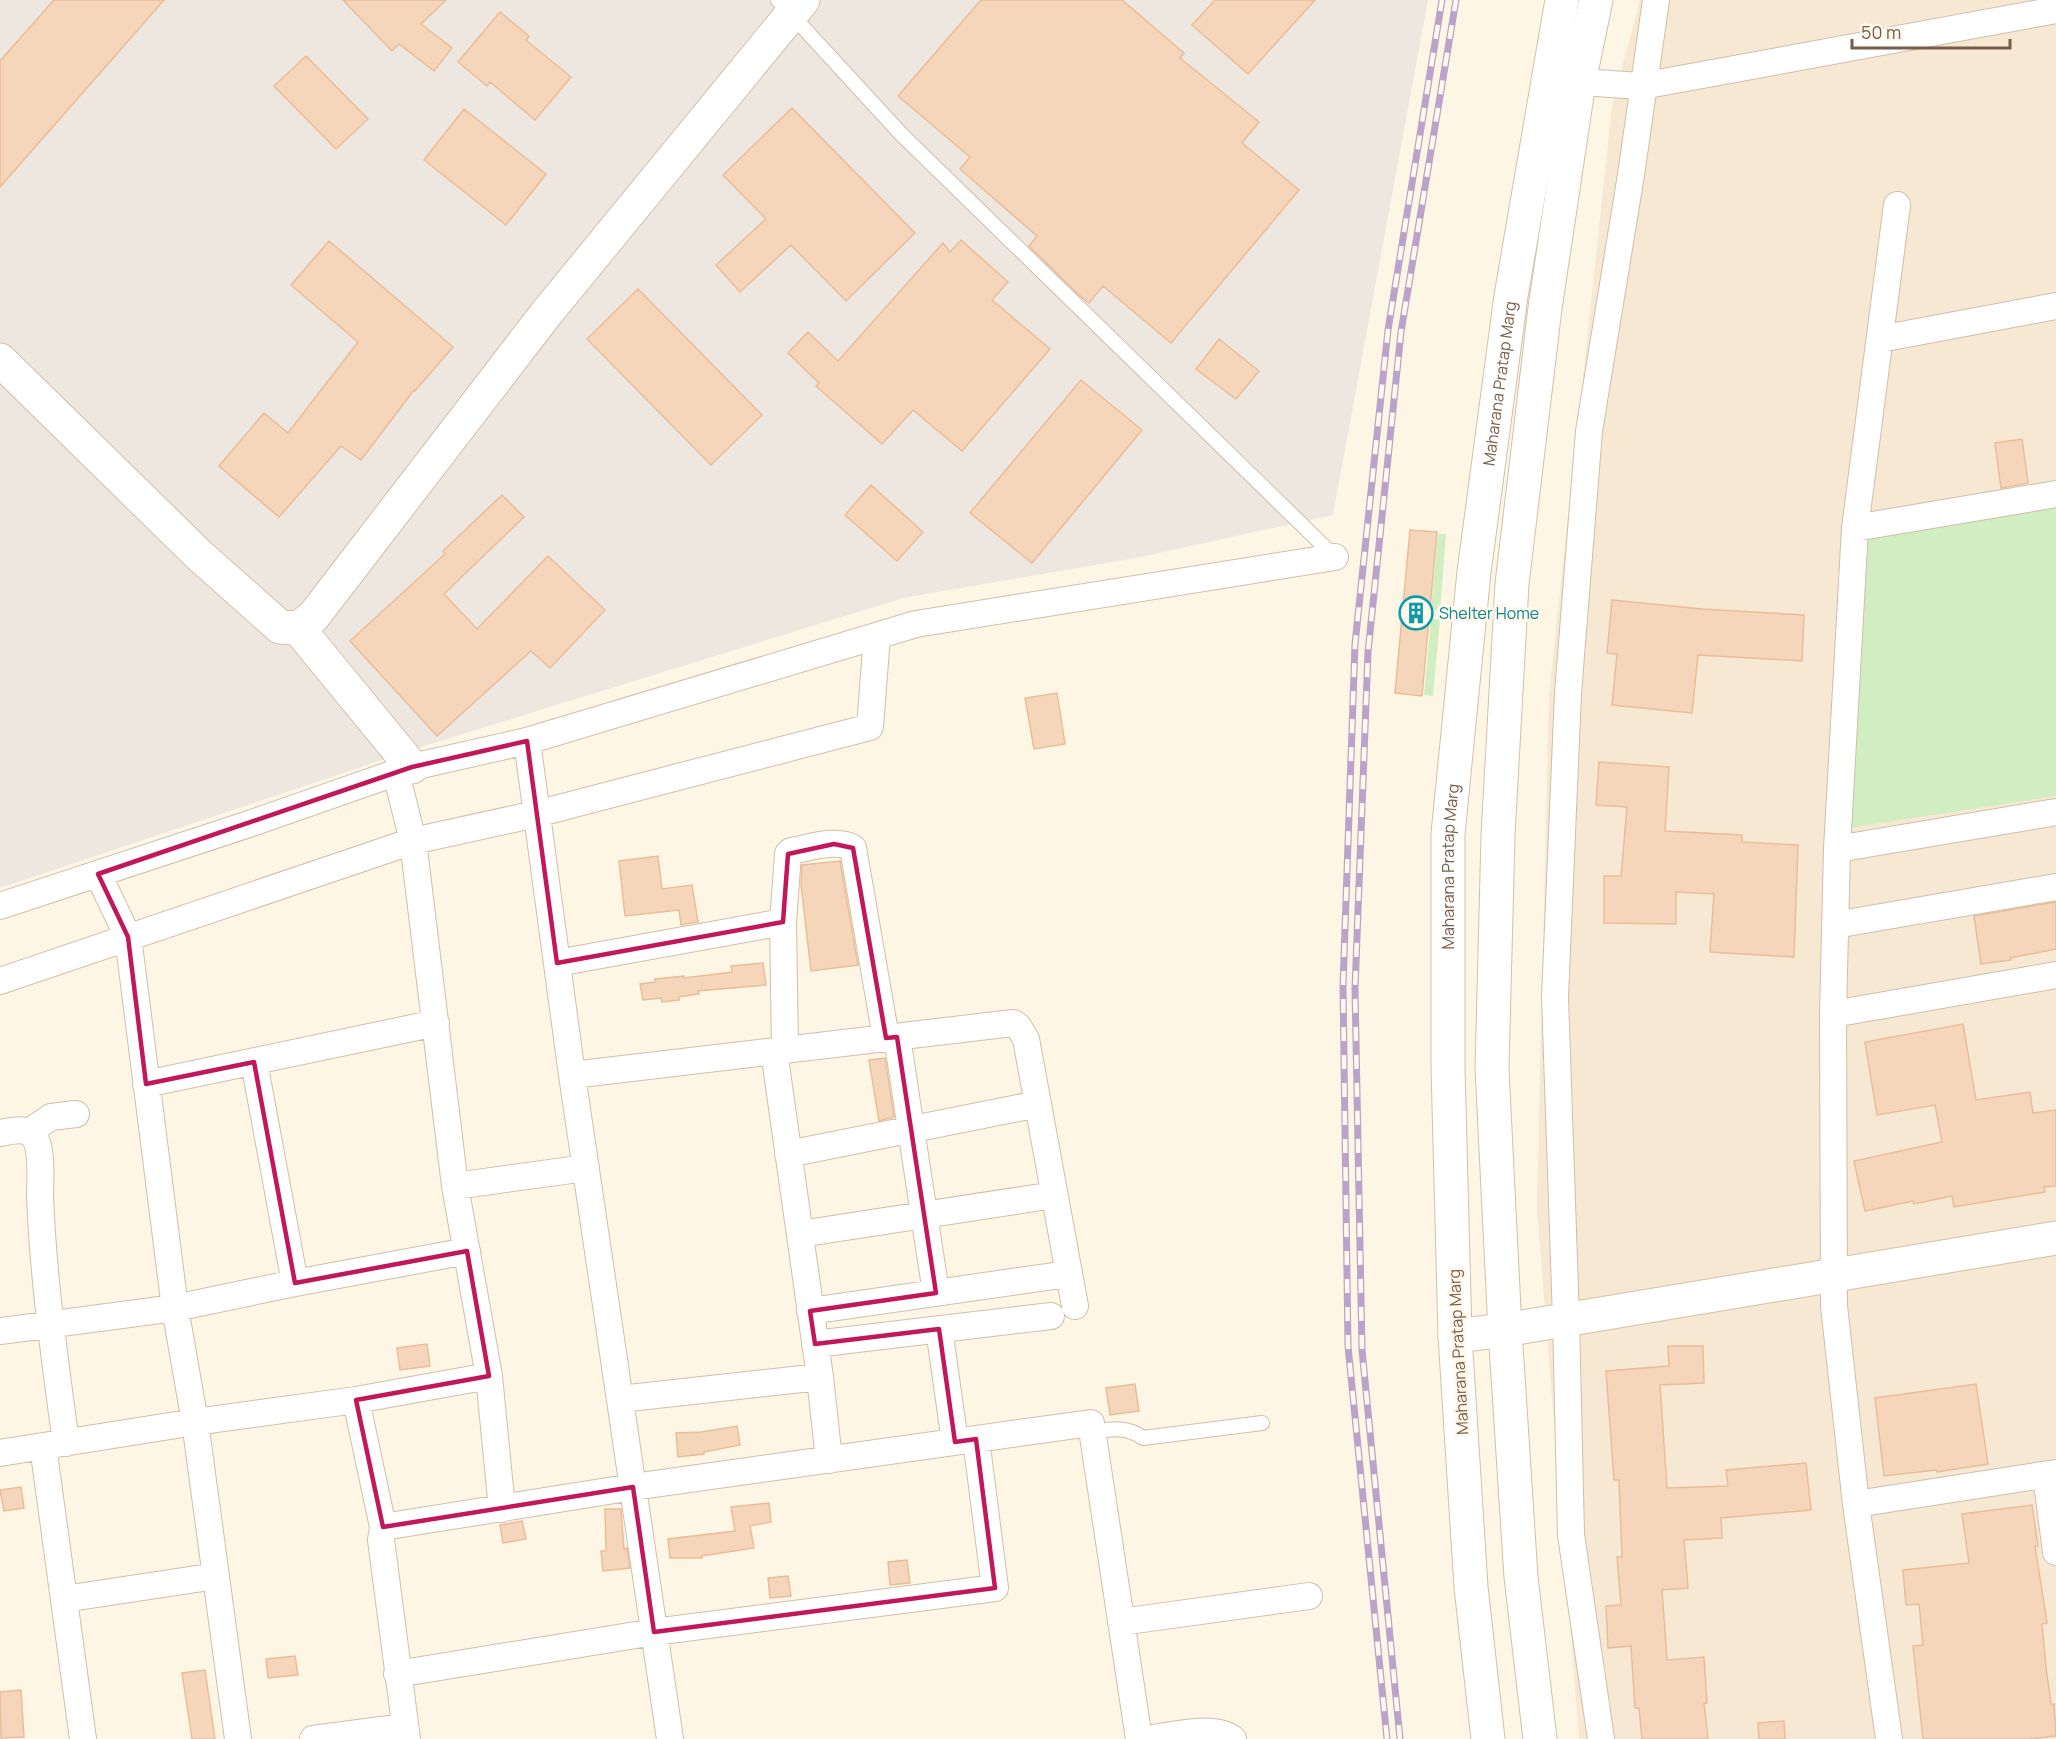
<svg xmlns="http://www.w3.org/2000/svg" width="2056" height="1739" font-family="Manrope,sans-serif">
	<rect width="100%" height="100%" fill="#fef6e5"/>
	<path fill="#f6e8d3" d="M 1640,0 L 2056,0 L 2056,1739 L 1579,1739 L 1537,1210 L 1549,695 L 1612,106 Z"/>
	<path fill="#eee7df" d="M 0,0 L 1428,0 L 1333,515 L 1136,558 L 903,598 L 424,746 L 0,888 Z"/>
	<path fill="#d1edc2" d="M 2056,502 L 2056,796 L 1848,828 L 1868,533 Z
		M 1438,534 L 1446,534 L 1440,611 L 1431,610 Z
		M 1431,619 L 1440,619 L 1433,696 L 1424,695 Z"/>
	<path fill="#f6d6ba" stroke="#eabd99" stroke-width="1.5" d="M 54,0 L 164,0 L 0,187 L 0,61 Z
		M 343,0 L 446,0 L 421,24 L 452,48 L 434,71 L 399,44 L 392,51 Z
		M 981,0 L 1122,0 L 1184,53 L 1180,58 L 1259,122 L 1242,143 L 1299,190 L 1171,343 L 1103,286 L 1089,303 L 1079,295 L 1029,246 L 1037,236 L 960,169 L 970,157 L 898,96 Z
		M 1215,0 L 1315,0 L 1248,74 L 1192,25 Z
		M 500,12 L 529,36 L 526,40 L 571,77 L 535,120 L 490,82 L 487,86 L 458,62 Z
		M 306,56 L 368,119 L 336,149 L 274,86 Z
		M 792,108 L 915,233 L 846,301 L 791,245 L 740,292 L 716,265 L 766,219 L 723,175 Z
		M 464,109 L 546,174 L 506,225 L 424,160 Z
		M 961,240 L 1008,282 L 992,300 L 1050,349 L 962,451 L 913,410 L 882,444 L 816,386 L 819,383 L 788,353 L 808,332 L 838,361 L 943,243 L 950,252 Z
		M 329,241 L 453,347 L 415,391 L 414,390 L 361,460 L 341,446 L 279,517 L 219,466 L 264,413 L 288,433 L 358,342 L 291,285 Z
		M 638,289 L 762,415 L 711,465 L 587,339 Z
		M 1219,339 L 1259,371 L 1236,399 L 1196,369 Z
		M 1081,380 L 1142,430 L 1032,563 L 970,513 Z
		M 2022,439 L 2028,483 L 2001,488 L 1995,443 Z
		M 871,485 L 923,532 L 897,561 L 845,515 Z
		M 502,495 L 524,517 L 444,594 L 477,629 L 548,556 L 605,610 L 550,668 L 531,651 L 437,736 L 350,641 L 445,554 L 443,551 Z
		M 1410,530 L 1437,532 L 1422,696 L 1395,693 Z
		M 1612,600 L 1702,609 L 1804,615 L 1802,661 L 1698,655 L 1692,713 L 1612,705 L 1617,654 L 1607,653 Z
		M 1057,693 L 1065,744 L 1034,749 L 1025,698 Z
		M 1599,762 L 1669,767 L 1665,831 L 1742,835 L 1742,842 L 1798,845 L 1794,957 L 1710,952 L 1714,894 L 1676,892 L 1676,924 L 1604,923 L 1604,876 L 1621,876 L 1627,807 L 1596,805 Z
		M 658,856 L 662,889 L 692,885 L 698,922 L 681,925 L 679,910 L 625,916 L 619,861 Z
		M 840,861 L 858,965 L 811,971 L 801,885 L 802,865 Z
		M 2056,902 L 2056,949 L 2010,958 L 2011,960 L 1981,964 L 1974,916 Z
		M 763,963 L 766,985 L 698,991 L 699,994 L 679,997 L 679,1000 L 662,1002 L 661,998 L 643,1000 L 640,984 L 655,982 L 655,979 L 684,976 L 684,978 L 732,972 L 731,966 Z
		M 1963,1024 L 1976,1100 L 2030,1092 L 2033,1113 L 2056,1110 L 2056,1186 L 2044,1187 L 2045,1192 L 1954,1207 L 1952,1196 L 1914,1204 L 1913,1201 L 1865,1211 L 1854,1161 L 1942,1142 L 1935,1105 L 1877,1115 L 1865,1042 Z
		M 885,1058 L 894,1117 L 879,1121 L 869,1060 Z
		M 427,1344 L 430,1366 L 400,1370 L 397,1348 Z
		M 1668,1346 L 1703,1346 L 1704,1383 L 1660,1385 L 1667,1488 L 1728,1486 L 1726,1470 L 1806,1463 L 1811,1510 L 1721,1518 L 1722,1538 L 1684,1540 L 1688,1588 L 1662,1590 L 1667,1660 L 1704,1657 L 1707,1703 L 1704,1703 L 1708,1739 L 1642,1739 L 1639,1708 L 1635,1708 L 1631,1646 L 1608,1648 L 1606,1606 L 1621,1605 L 1617,1557 L 1622,1557 L 1619,1480 L 1614,1480 L 1606,1371 L 1669,1366 Z
		M 1135,1384 L 1139,1411 L 1110,1415 L 1106,1388 Z
		M 1976,1384 L 1988,1464 L 1937,1472 L 1936,1470 L 1884,1476 L 1875,1398 Z
		M 737,1426 L 740,1445 L 704,1452 L 704,1454 L 678,1457 L 676,1433 L 701,1432 Z
		M 21,1487 L 24,1508 L 4,1511 L 0,1490 Z
		M 769,1503 L 771,1522 L 750,1526 L 754,1548 L 702,1556 L 702,1558 L 670,1558 L 668,1539 L 735,1531 L 731,1507 Z
		M 2032,1505 L 2038,1546 L 2035,1546 L 2047,1623 L 2042,1624 L 2046,1667 L 2051,1704 L 2054,1704 L 2056,1736 L 2029,1739 L 1923,1739 L 1913,1646 L 1923,1645 L 1919,1604 L 1906,1605 L 1903,1570 L 1969,1563 L 1962,1514 Z
		M 605,1509 L 621,1509 L 624,1549 L 627,1548 L 630,1568 L 603,1571 L 601,1551 L 606,1551 Z
		M 522,1521 L 526,1539 L 503,1543 L 500,1525 Z
		M 907,1560 L 910,1583 L 890,1585 L 888,1562 Z
		M 788,1576 L 791,1596 L 770,1598 L 768,1578 Z
		M 295,1656 L 298,1675 L 268,1678 L 266,1659 Z
		M 205,1670 L 215,1739 L 192,1739 L 182,1673 Z
		M 21,1690 L 24,1737 L 1,1738 L 0,1692 Z
		M 1784,1721 L 1785,1739 L 1759,1739 L 1758,1723 Z"/>
	<g fill="none" stroke-linecap="round" stroke-linejoin="round">
		<g stroke="#d0beaa" stroke-width="16">
			<path id="lane" d="M 778,0 L 901,134 L 1335,557
				M 1093,1432 C 1112,1429 1127,1426 1143,1438 L 1262,1423"/>
		</g>
		<g stroke="#d0beaa" stroke-width="28">
			<path id="street" d="M 1563,78 L 1579,82 L 1642,86 L 2056,10
				M 1880,339 L 2056,306
				M 1855,528 L 2056,494
				M 527,741 L 572,1075 L 670,1739
				M 396,773 L 413,841 L 455,1186 L 489,1376 L 502,1509
				M 1837,849 L 2056,812
				M 98,874 L 128,937 L 175,1308 L 195,1422 L 238,1739
				M 0,906 L 252,823 L 412,767 L 527,741 L 916,624 L 1335,557
				M 783,922 L 788,854 L 791,851 C 809,848 837,838 853,848 L 886,1038
				M 1835,925 L 2056,887
				M 557,963 L 783,922 L 785,1050
				M 0,981 L 413,841 L 536,814 L 870,727 L 877,636
				M 1833,1014 L 2056,975
				M 897,1037 L 936,1293
				M 774,1051 L 820,1377 L 829,1460
				M 254,1062 L 295,1283
				M 572,1075 L 1013,1023 L 1018,1026 L 1026,1039 L 1075,1306
				M 146,1084 L 436,1023
				M 29,1132 L 51,1117 L 76,1114
				M 0,1133 C 12,1131 26,1126 34,1137 C 43,1149 40,1180 40,1195 C 43,1278 55,1361 66,1443
				M 788,1154 L 1038,1104
				M 455,1186 L 586,1168
				M 800,1234 L 1054,1195
				M 810,1311 L 1068,1274
				M 939,1329 L 955,1442
				M 0,1331 L 175,1308 L 295,1283 L 467,1251
				M 815,1344 L 1051,1316
				M 620,1399 L 820,1377
				M 356,1400 L 383,1527
				M 43,1446 L 83,1739
				M 0,1453 L 195,1422 L 356,1400 L 489,1376
				M 2046,1475 L 2056,1552
				M 1856,1504 L 2056,1473
				M 64,1599 L 216,1576
				M 1121,1622 L 1309,1596
				M 397,1674 L 654,1632 L 995,1588 L 976,1439
				M 313,1739 L 404,1727
				M 407,1739 L 381,1540 L 383,1527 L 633,1487 L 1091,1423 L 1139,1739
				M 1147,1739 C 1170,1736 1214,1724 1233,1739
				M 1601,1739 L 1571,1535 L 1566,1319 L 1555,997 L 1568,693 L 1589,431 L 1631,175 L 1656,0
				M 1889,1739 L 1856,1504 L 1834,1306 L 1833,1014 L 1837,849 L 1855,528 L 1897,205"/>
		</g>
		<g stroke="#d4bfa7" stroke-width="35">
			<g id="secondary">
				<path d="M 0,360 L 199,555 L 280,627 L 298,628 L 313,617 L 545,315 L 803,0"/>
				<path d="M 298,628 L 412,767"/>
				<path d="M 1455,1336 L 1505,1330 L 2056,1238"/>
				<path id="s1" d="M 1488,1739 L 1471,1587 L 1455,1336 L 1448,1067 L 1448,834 L 1474,572 L 1511,296 L 1562,0"/>
				<path d="M 1540,1739 L 1521,1577 L 1505,1330 L 1492,1069 L 1498,835 L 1512,584 L 1545,308 L 1579,82 L 1596,0"/>
			</g>
		</g>
		<use href="#lane" stroke="#fff" stroke-width="14"/>
		<use href="#street" stroke="#fff" stroke-width="26"/>
		<use href="#secondary" stroke="#fff" stroke-width="33"/>
		<g stroke="#baa2c9" stroke-width="7">
			<path id="rail" d="M 1387,1739 L 1348,1346 L 1343,986 L 1355,644 L 1388,330 L 1442,0
				M 1400,1739 L 1362,1350 L 1355,989 L 1368,652 L 1401,332 L 1456,0"/>
		</g>
		<use href="#rail" stroke="#fff9ed" stroke-width="4.5" stroke-dasharray="14" stroke-linecap="butt"/>
	</g>
	<path fill="none" stroke="#c2185b" stroke-width="4.5" stroke-linejoin="round" d="M 527,741 L 557,963 L 783,922 L 788,854 L 834,844 L 853,848 L 886,1038 L 897,1037 L 936,1293 L 810,1311 L 815,1344 L 939,1329 L 955,1442 L 976,1439 L 995,1588 L 654,1632 L 633,1487 L 383,1527 L 356,1400 L 489,1376 L 467,1251 L 295,1283 L 254,1062 L 146,1084 L 128,937 L 98,874 L 412,767 Z"/>
	<defs>
		<g id="building-ring" transform="scale(1.725)"><circle r="9.5" fill="#fff9ed" stroke="#0f9aa8" stroke-width="1.5"/><path d="M-4-6H4V6H1V3H-1V6H-4ZM-2.5-4.3h1.7v1.8h-1.7ZM.8-4.3h1.7v1.8H.8ZM-2.5-1h1.7V.8h-1.7ZM.8-1h1.7V.8H.8Z" fill="#0f9aa8"/></g>
	</defs>
	<g fill-rule="evenodd">
		<use href="#building-ring" x="1416" y="613"/>
	</g>
	<g text-anchor="middle" stroke-width="6" stroke-linejoin="round" paint-order="stroke">
		<g font-size="16" fill="#795d48" stroke="#fff9ed">
			<text dy="6" stroke="none"><textPath href="#s1" startOffset="1360">Maharana Pratap Marg</textPath></text>
			<text dy="6" stroke="none"><textPath href="#s1" startOffset="874">Maharana Pratap Marg</textPath></text>
			<text transform="translate(1458 1352) rotate(-93)" y="6">Maharana Pratap Marg</text>
		</g>
		<g font-size="16" fill="#0d838f" stroke="#fff9ed" text-anchor="start">
			<text x="1439" y="619">Shelter Home</text>
		</g>
	</g>
	<path d="M1852 39v9h158v-9" fill="none" stroke="#795d48" stroke-width="3"/>
	<text x="1861" y="39" font-size="18" fill="#795d48" stroke="#fff9ed" stroke-width="4.5" paint-order="stroke">50 m</text>
</svg>
